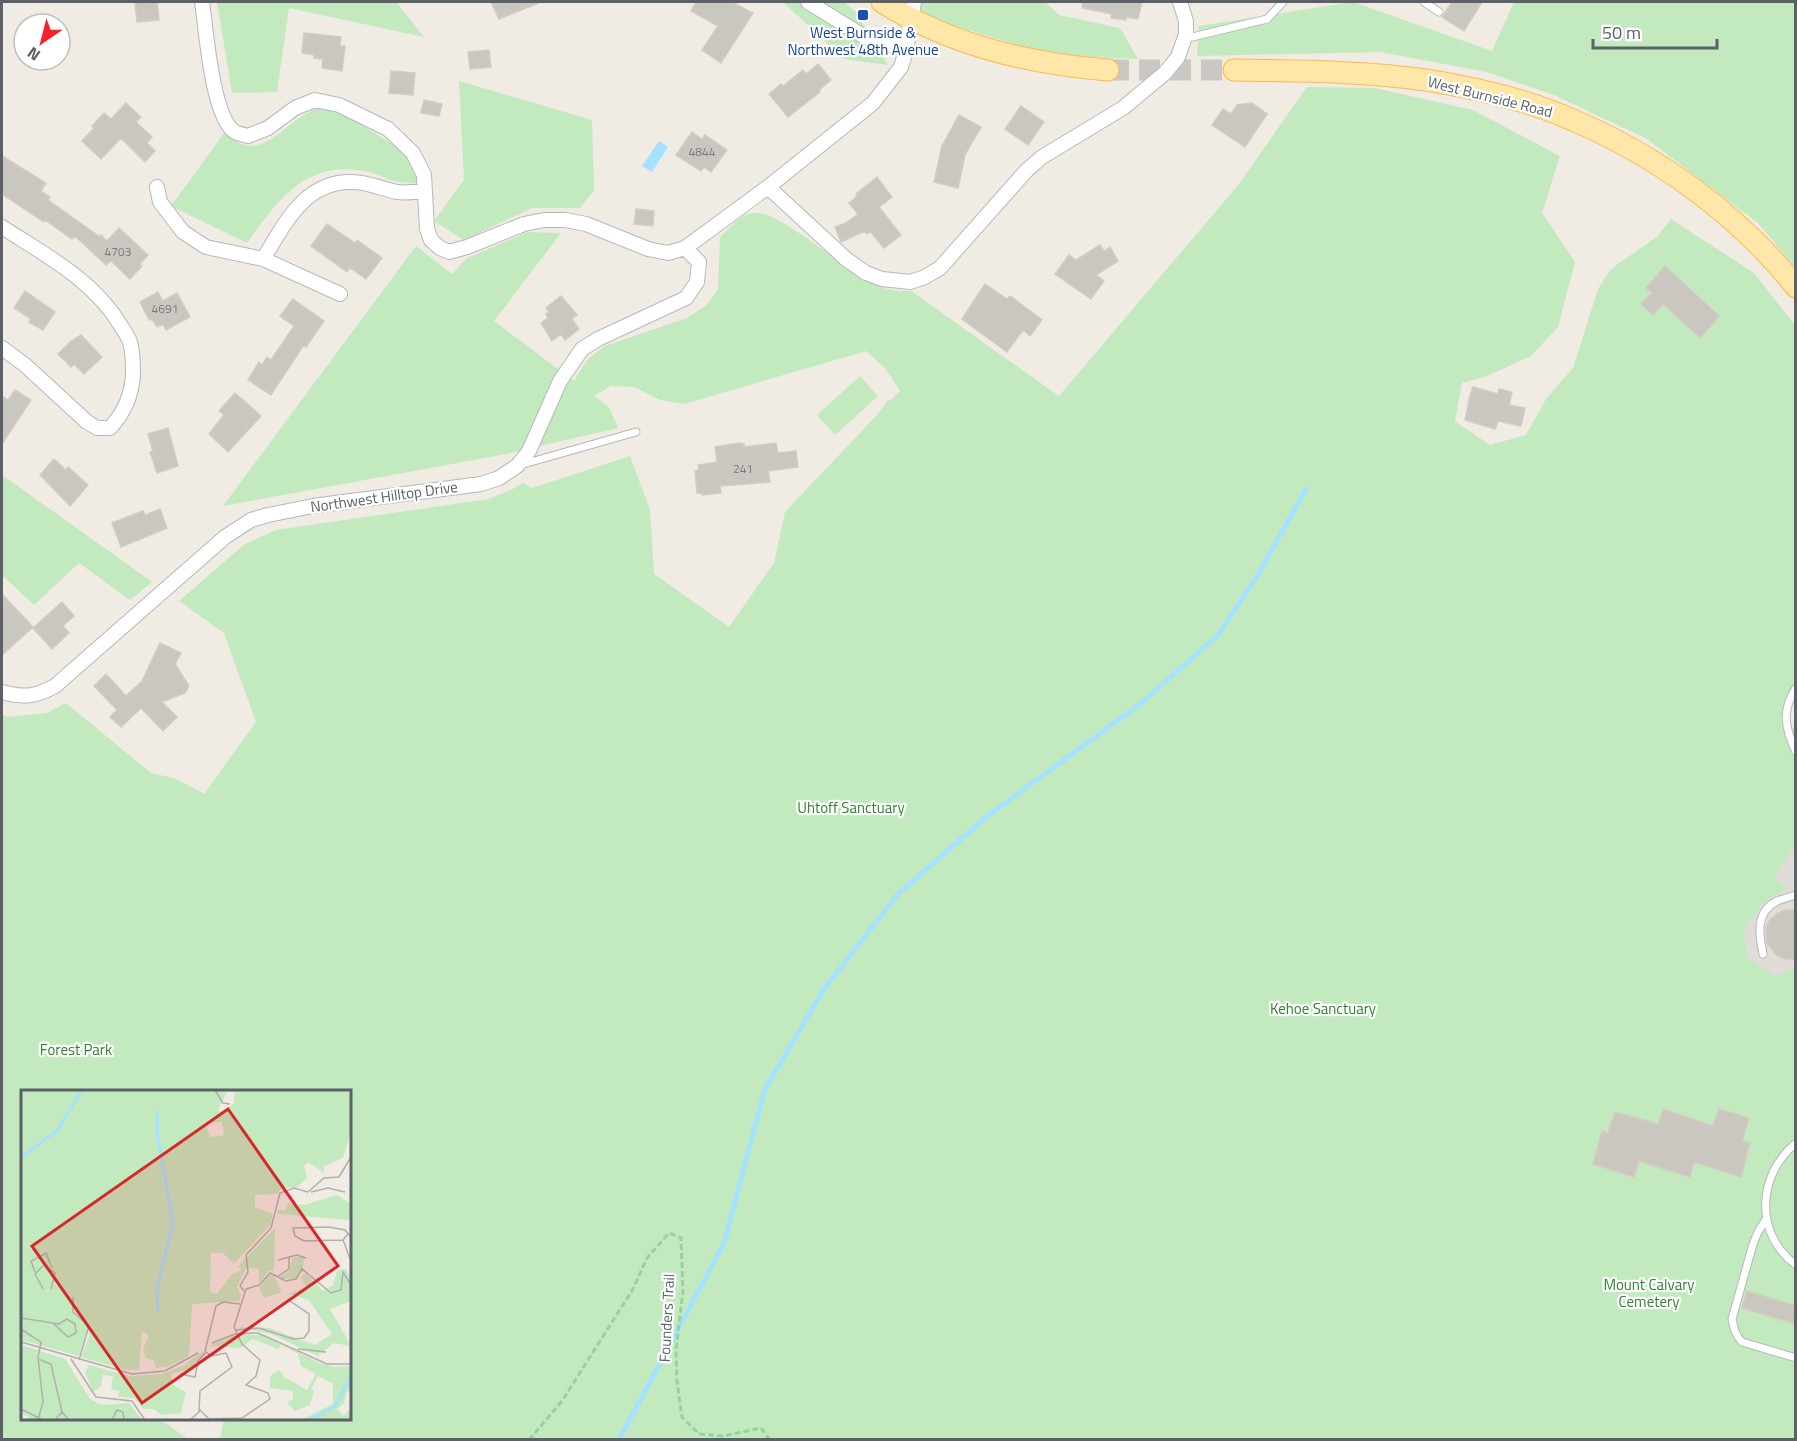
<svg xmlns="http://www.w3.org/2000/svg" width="1797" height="1441" font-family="'Titillium Web',sans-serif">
	<rect width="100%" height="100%" fill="#f0ebe3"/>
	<path fill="#e0ddd8" d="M 1795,828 L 1795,991 L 1710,950 Z"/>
	<path fill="#c3e9be" d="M 217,2 L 396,2 L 424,37 L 289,8 L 277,92 L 232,93 Z
		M 783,2 L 844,2 L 855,11 L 888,65 L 844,59 Z
		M 900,2 L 1045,2 L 1059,15 L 1120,28 L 1138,59 L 1050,55 L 923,16 Z
		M 1353,2 L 1492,51 L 1514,2 L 1795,2 L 1795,267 L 1758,223 L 1647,139 L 1554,95 L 1487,72 L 1380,52 L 1197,56 L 1199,26 Z
		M 459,81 L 592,120 L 594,190 L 580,208 L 532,208 L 464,240 L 434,221 L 464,180 Z
		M 1307,87 L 1375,88 L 1473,110 L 1560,156 L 1542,213 L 1575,262 L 1558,327 L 1531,356 L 1487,376 L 1462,383 L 1455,421 L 1490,445 L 1526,435 L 1546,399 L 1573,368 L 1598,289 L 1611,269 L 1658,236 L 1671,219 L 1754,273 L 1795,325 L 1796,696 L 1781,718 L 1795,729 L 1795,847 L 1774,876 L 1786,889 L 1763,903 L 1743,929 L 1748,958 L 1775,976 L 1795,968 L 1795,1439 L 220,1439 L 224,1419 L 350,1418 L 350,1092 L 22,1092 L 22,1418 L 156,1419 L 167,1424 L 188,1439 L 2,1439 L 2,714 L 7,717 L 47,713 L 66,703 L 151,773 L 177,779 L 204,794 L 256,722 L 224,633 L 179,601 L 245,544 L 276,530 L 489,499 L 513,489 L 523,483 L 532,488 L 630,456 L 650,510 L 654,574 L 729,627 L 774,563 L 785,512 L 877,415 L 888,400 L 890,401 L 900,391 L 885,368 L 866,351 L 684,404 L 660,400 L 634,387 L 611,386 L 594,396 L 609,407 L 618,428 L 501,455 L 223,506 L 416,246 L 452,274 L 467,258 L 528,232 L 561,233 L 494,321 L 574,381 L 587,360 L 605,346 L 687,318 L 707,305 L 718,289 L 720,237 C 730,228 739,215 753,213 C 780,209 848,274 879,286 C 890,291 900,291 911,291 L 1059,396 L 1239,184 Z
		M 320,108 L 330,108 L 351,118 L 400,149 L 409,157 L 423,184 C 413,183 400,183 391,180 C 384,178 377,174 369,172 C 306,158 279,199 247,243 L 171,206 L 225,132 C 262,171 285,116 320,108 Z
		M 860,376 L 878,396 L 835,435 L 817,415 Z
		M 2,475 L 152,582 L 130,600 L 79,563 L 34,605 L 2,575 Z"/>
	<path fill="#a4e2ff" d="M 659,141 L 668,147 L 652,172 L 642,166 Z"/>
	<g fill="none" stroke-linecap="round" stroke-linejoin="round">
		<path stroke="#a4e2ff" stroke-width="5" d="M 619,1440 L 724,1243 L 765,1089 L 824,989 L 898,894 L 985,818 L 1140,704 L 1218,635 L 1259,573 L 1306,489"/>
	</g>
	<path fill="#cac6c0" stroke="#d5ccc1" stroke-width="1.5" d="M 135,2 L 157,2 L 159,20 L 137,22 Z
		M 491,2 L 541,2 L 499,19 Z
		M 696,2 L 732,2 L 753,13 L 721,63 L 702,50 L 718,26 L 691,11 Z
		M 1083,2 L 1142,2 L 1138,19 L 1126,17 L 1126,20 L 1111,18 L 1112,14 L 1082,8 Z
		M 1452,2 L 1482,2 L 1464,31 L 1442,17 Z
		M 304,33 L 341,37 L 340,46 L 345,46 L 342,71 L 322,68 L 323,59 L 314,58 L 314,55 L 302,53 Z
		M 489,50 L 491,67 L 470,69 L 468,52 Z
		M 818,64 L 831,80 L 819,90 L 820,92 L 788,117 L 769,94 L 781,84 L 783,86 L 803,70 L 806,74 Z
		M 391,71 L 415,73 L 413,95 L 389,93 Z
		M 424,100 L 442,104 L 439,116 L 421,113 Z
		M 126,103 L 141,117 L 136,122 L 152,137 L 147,143 L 155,151 L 145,162 L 121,138 L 101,159 L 82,141 L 94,128 L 92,126 L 104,113 L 111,119 Z
		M 1252,103 L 1267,114 L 1245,147 L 1212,125 L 1223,109 L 1231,114 L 1237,105 Z
		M 1021,106 L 1044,122 L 1028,145 L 1005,129 Z
		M 959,115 L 981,127 L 965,155 L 958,188 L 934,182 L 942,146 Z
		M 692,132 L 702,139 L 705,135 L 727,150 L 711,172 L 704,167 L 701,171 L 676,155 Z
		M 2,156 L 46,183 L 41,191 L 50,197 L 48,200 L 100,237 L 101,235 L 107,241 L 119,228 L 148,255 L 140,264 L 142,266 L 130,279 L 111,261 L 106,265 L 75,236 L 72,239 L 45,220 L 44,222 L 2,194 Z
		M 877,177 L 892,197 L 879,207 L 901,235 L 884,248 L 870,231 L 867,234 L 865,231 L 841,242 L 835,227 L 846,223 L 858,214 L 849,203 L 857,196 L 856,194 Z
		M 636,209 L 654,211 L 653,226 L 634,224 Z
		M 327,224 L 355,243 L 357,240 L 382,258 L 366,279 L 350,268 L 347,272 L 311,246 Z
		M 1100,245 L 1104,251 L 1110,247 L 1118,261 L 1096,275 L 1104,281 L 1091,299 L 1055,274 L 1069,255 L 1076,260 Z
		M 1665,266 L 1719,316 L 1700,338 L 1663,304 L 1653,315 L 1641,304 L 1652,293 L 1646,288 Z
		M 985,284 L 1007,299 L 1010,296 L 1042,320 L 1030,336 L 1023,330 L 1007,352 L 962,319 Z
		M 25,291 L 55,312 L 43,330 L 29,322 L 31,319 L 14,308 Z
		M 158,292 L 163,301 L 177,293 L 190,317 L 166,330 L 163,324 L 157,327 L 152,319 L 149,320 L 140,302 Z
		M 561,296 L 577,315 L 572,319 L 579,329 L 565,340 L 561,334 L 552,341 L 541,323 L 548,318 L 546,314 L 549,312 L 546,308 Z
		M 293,299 L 324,321 L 306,347 L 303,346 L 271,395 L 248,380 L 259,362 L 262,365 L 267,357 L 271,360 L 294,326 L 280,316 Z
		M 81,335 L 102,357 L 84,374 L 74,364 L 71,367 L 58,354 L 70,342 Z
		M 1473,387 L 1498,394 L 1499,389 L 1512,392 L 1509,405 L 1525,408 L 1521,426 L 1498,421 L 1495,429 L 1465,420 L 1470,396 Z
		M 15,390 L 31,400 L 2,444 L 2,396 L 8,400 Z
		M 235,393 L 261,416 L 228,452 L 209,434 L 224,415 L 219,411 Z
		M 168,428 L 178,466 L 157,473 L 150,452 L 153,451 L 148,434 Z
		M 740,443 L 744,444 L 744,447 L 776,443 L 778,453 L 796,451 L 798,467 L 768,471 L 770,482 L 720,486 L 721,493 L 702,495 L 701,493 L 697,493 L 695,471 L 699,470 L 698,465 L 717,462 L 715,447 Z
		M 54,459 L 66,470 L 68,467 L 88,485 L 70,506 L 40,475 Z
		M 160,509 L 167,528 L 121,547 L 112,523 L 143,511 L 145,515 Z
		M 2,594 L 33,627 L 2,655 Z
		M 62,602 L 74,616 L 63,626 L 69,633 L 52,649 L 33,628 Z
		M 160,643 L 181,653 L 175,664 L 189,686 L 185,693 L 162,702 L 177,717 L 163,731 L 141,708 L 121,727 L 110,717 L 117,710 L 94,686 L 106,674 L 126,696 L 142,681 Z
		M 1784,910 L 1796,910 L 1796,959 L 1785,959 L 1776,955 L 1767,943 L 1766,928 L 1769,921 L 1776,914 Z
		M 1663,1109 L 1713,1126 L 1719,1109 L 1749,1118 L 1742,1141 L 1750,1143 L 1741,1177 L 1694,1162 L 1690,1177 L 1639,1161 L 1634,1177 L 1593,1164 L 1602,1131 L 1608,1133 L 1615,1112 L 1658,1124 Z
		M 1747,1291 L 1796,1306 L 1796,1324 L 1742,1308 Z"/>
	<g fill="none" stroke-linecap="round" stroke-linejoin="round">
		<path stroke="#cbc8c4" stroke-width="21" stroke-dasharray="21 10" stroke-linecap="butt" d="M 1108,70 L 1234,70"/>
		<g stroke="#b4b8bc" stroke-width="9">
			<path id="service" d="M 1424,2 L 1439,12
				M 1184,39 L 1267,19 L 1283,2
				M 520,465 L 636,432
				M 1796,688 C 1781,711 1785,728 1796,752
				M 1763,954 C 1759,935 1755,912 1777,901 C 1782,899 1789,897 1796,895
				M 1796,1143 C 1757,1175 1754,1234 1796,1265
				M 1765,1221 L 1758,1232 L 1753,1244 L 1732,1319 C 1734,1328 1735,1335 1742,1342 L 1796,1358"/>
		</g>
		<g stroke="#b4b8bc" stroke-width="16">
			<path id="minor" d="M 202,2 C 206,28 212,118 235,132 C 239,134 244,135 248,136 L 268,128 L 295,108 L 315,100 L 339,105 L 388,129 L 413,153 L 424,175 L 427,229 L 431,240 L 440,248 L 449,252 L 467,247 L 524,224 L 544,220 L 565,220 L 586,224 L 648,249 L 668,253 L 685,248 L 768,187 L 873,103 L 901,67 L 906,50 L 914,2
				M 808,2 L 863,36 L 906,50
				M 157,187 L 160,202 L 183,232 L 206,247 L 263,259 L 340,294
				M 768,187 L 846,259 L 866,273 L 882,279 L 910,282 L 925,277 L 940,268 L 1027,170 L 1042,157 L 1123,108 L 1165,73 L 1178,57 L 1186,34 L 1186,21 L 1180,2
				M 2,227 C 45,255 94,280 121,326 C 124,331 128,336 130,342 C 133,351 133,364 133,374 C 132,394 124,413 110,428 L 97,428 L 87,422 L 25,365 L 2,348
				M 263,259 C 285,224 304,181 352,182 C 368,182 382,189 397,192 C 405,193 416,192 424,191
				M 2,692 C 24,698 35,697 55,686 L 225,537 L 251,520 L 268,515 L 313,506 L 481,484 L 499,478 L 517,466 L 529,451 L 560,381 L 582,349 L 598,339 L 686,298 L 697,282 L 699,262 L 685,248"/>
		</g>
		<g stroke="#feb84e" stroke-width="23">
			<path id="primary" d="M 882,2 C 950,45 1029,64 1108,70
				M 1234,70 C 1298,71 1363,71 1426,80 C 1476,88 1529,100 1575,121 C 1659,157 1739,215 1796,287"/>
		</g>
		<path stroke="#99d0a1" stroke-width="3" stroke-dasharray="6 3" stroke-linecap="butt" d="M 529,1440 L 562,1401 L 633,1289 L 647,1258 L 669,1233 L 681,1238 L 683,1291 L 676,1350 L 677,1382 L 682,1417 L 699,1434 L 723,1436 L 761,1428 L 770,1440"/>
		<use href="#service" stroke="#fff" stroke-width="7"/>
		<use href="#minor" stroke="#fff" stroke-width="14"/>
		<use href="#primary" stroke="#ffe7a9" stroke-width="21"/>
	</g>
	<rect fill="#1a4fb4" stroke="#fff" stroke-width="2" x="857" y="9" width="12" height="12" rx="3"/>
	<g text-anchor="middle" stroke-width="4.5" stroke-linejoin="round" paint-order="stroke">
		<g font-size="12" fill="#777a7c">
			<text x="702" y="156">4844</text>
			<text x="118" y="256">4703</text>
			<text x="165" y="313">4691</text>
			<text x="743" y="473">241</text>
		</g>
		<g font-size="15" fill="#164399" stroke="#fff">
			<text x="863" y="38">West Burnside &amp;<tspan x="863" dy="17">Northwest 48th Avenue</tspan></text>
		</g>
		<g font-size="15" fill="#5b6166" stroke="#fff">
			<text transform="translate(1490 97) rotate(14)" y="5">West Burnside Road</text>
			<text transform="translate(384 497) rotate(-8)" y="5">Northwest Hilltop Drive</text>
			<text transform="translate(667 1318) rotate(-87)" y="5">Founders Trail</text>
		</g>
		<g font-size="15" fill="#32832d" stroke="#fff">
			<text x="851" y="813">Uhtoff Sanctuary</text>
			<text x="1323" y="1014">Kehoe Sanctuary</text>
			<text x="76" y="1055">Forest Park</text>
			<text x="1649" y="1290">Mount Calvary<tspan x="1649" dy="17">Cemetery</tspan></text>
		</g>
	</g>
	<g transform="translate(21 1090)">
		<rect width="330" height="330" fill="#f0ebe3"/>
		<path d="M 0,0 L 330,0 L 330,41 L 322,68 L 303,76 L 303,83 L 287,72 L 283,76 L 286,87 L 277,97 L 261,98 L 256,104 L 234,105 L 234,117 L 252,124 L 249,135 L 213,174 L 202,163 L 190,163 L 189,202 L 196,204 L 211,184 L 221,180 L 217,176 L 254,138 L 253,181 L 247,181 L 238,193 L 238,179 L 225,178 L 216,197 L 220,205 L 218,211 L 171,214 L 168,266 L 148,276 L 135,278 L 132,270 L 125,268 L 122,259 L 128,246 L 121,241 L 118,280 L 105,280 L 60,267 L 68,247 L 68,234 L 58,266 L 0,250 ZM 206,2 L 214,2 L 213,13 L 201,23 L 197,19 ZM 201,32 L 203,45 L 190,47 L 183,33 ZM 316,105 L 330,114 L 330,130 L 256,124 L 257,120 L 265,120 L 267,113 L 283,115 ZM 283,166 L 282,179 L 274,189 L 257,188 L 269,181 L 271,168 ZM 325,179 L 330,190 L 330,211 L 309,219 L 330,256 L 312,253 L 297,266 L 250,244 L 215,237 L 248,238 L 294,255 L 311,244 L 288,210 L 268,204 L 285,197 L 280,187 L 284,183 L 302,201 L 312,195 L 316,181 ZM 248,185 L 253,185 L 261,202 L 243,208 L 238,198 ZM 215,245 L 240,245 L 299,273 L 314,277 L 330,276 L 330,302 L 326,301 L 323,313 L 316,319 L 322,326 L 330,319 L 330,330 L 280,330 L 312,314 L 312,294 L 297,286 L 290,299 L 293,301 L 289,315 L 274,321 L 266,312 L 272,309 L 272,301 L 249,298 L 249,286 L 258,280 L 263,287 L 286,300 L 295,284 L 280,276 L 277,264 L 260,255 L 257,259 L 232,249 L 219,258 L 188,256 ZM 0,255 L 44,269 L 69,309 L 81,315 L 108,313 L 121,330 L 10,330 L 0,322 ZM 182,261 L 184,265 L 169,279 L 150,284 L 152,295 L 165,302 L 160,323 L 140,325 L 133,319 L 122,319 L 113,308 L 97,307 L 98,301 L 90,299 L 92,286 L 82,285 L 79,298 L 72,301 L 64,283 L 68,275 L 108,286 L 140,284 L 162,276 Z" fill="#c3e9be" fill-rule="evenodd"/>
		<path fill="none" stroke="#a4e2ff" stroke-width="3" d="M 136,21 L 136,42 L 152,131 L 136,200 L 137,222M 0,68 L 36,41 L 61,0M 290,330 L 315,315 L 330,286"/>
		<path fill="none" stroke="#b0b0ad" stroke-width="1.5" d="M 194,0 L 202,13 L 209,14M 290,102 L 307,98 L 324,102M 327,144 L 322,150 L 330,171M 322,150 L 283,151 L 274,146 L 272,138 L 308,137 L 324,140 L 330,147M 257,170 L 276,165 L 285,168M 14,182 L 10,171 L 25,163 L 31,178M 256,187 L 268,179 L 268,168M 22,199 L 14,184 L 23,175 L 34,183 L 30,199M 223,201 L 219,196 L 227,182 L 225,165 L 250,138 L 259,103 L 273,98 L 287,102 L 303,88 L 318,87 L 330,67M 52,207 L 52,222 L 68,236 L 58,270M 0,228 L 38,234 L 46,229 L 54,234 L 55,243 L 47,247 L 33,234M 0,239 L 20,252 L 17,267 L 22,312 L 17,330M 214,240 L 238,238 L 272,249 L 283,248 L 288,241 L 288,224 L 269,211M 0,252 L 111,284 L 144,281 L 177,263M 191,253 L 214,244 L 237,243 L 306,274 L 330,274M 277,259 L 305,262M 17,269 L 30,274 L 41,322M 50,269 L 75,307 L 111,311 L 124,330M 159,284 L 174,287 L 177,271 L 185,262M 0,319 L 22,330M 178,319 L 188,329 L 221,328 L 249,309 L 247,303 L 225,295 L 235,286 L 239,270 L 221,254 L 213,237 L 225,199 L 238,195 L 249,183 L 265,191 L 275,189 L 281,179 L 310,203 L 320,200 L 322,182 L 330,195M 34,330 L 41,322 L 48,330M 91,330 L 96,320 L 102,322 L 103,330M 169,330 L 178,322 L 179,301 L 211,277 L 205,263 L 190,266 L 184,261 L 195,216 L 202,212 L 219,214"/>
		<path fill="#d62828" fill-opacity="0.15" stroke="#d62828" stroke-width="3" d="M 207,19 L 317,176 L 121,313 L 11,156 Z"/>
		<rect width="330" height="330" fill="none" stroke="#5b6166" stroke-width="3"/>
	</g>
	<rect width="1797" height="1441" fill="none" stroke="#5b6166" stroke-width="6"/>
	<g transform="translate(42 42) rotate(215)"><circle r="28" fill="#ffffff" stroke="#bdc0c2" stroke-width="1.5"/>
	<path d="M0-4.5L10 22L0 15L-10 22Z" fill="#f92029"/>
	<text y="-9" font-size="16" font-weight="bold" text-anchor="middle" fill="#5b6166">N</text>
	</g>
	<path d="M1593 39v9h124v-9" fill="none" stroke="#5b6166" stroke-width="3"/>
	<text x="1602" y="39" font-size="18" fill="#5b6166" stroke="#ffffff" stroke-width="4.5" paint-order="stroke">50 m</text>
</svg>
